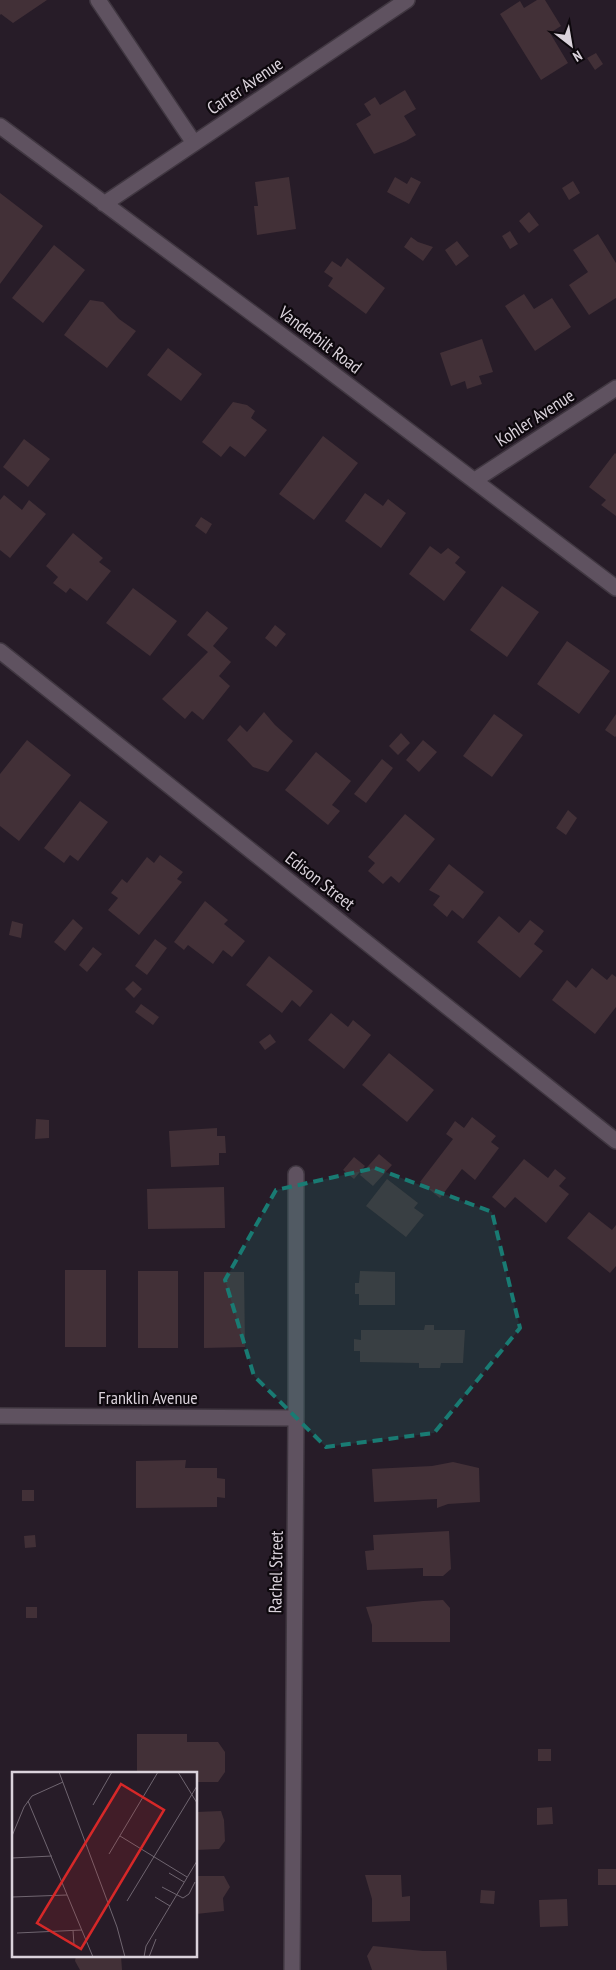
<svg xmlns="http://www.w3.org/2000/svg" width="616" height="1970" font-family="'PT Sans Narrow',sans-serif">
	<rect width="100%" height="100%" fill="#271c28"/>
	<path fill="#423037" d="M 0,0 L 47,0 L 13,23 L 1,14 L 0,15 Z
		M 537,0 L 545,0 L 561,26 L 550,33 L 568,63 L 541,80 L 500,14 L 520,1 L 524,8 Z
		M 596,53 L 603,64 L 595,70 L 587,58 Z
		M 405,90 L 416,109 L 404,116 L 416,135 L 406,141 L 374,154 L 356,124 L 371,115 L 364,104 L 375,97 L 380,105 Z
		M 289,177 L 296,229 L 257,235 L 254,206 L 258,206 L 255,182 Z
		M 395,177 L 407,184 L 411,177 L 421,182 L 409,204 L 387,192 Z
		M 573,181 L 580,193 L 569,200 L 562,188 Z
		M 0,193 L 43,226 L 0,284 Z
		M 529,212 L 539,225 L 529,233 L 519,221 Z
		M 510,231 L 518,244 L 510,249 L 502,236 Z
		M 598,234 L 616,263 L 616,298 L 589,315 L 569,285 L 588,272 L 573,250 Z
		M 411,237 L 418,242 L 433,247 L 423,261 L 404,247 Z
		M 457,241 L 469,256 L 456,266 L 445,250 Z
		M 54,245 L 85,270 L 43,323 L 12,298 Z
		M 347,258 L 385,288 L 366,314 L 328,286 L 333,278 L 324,272 L 332,261 L 341,267 Z
		M 524,294 L 534,309 L 552,298 L 571,327 L 535,351 L 505,306 Z
		M 90,300 L 103,302 L 119,319 L 136,331 L 107,368 L 64,335 Z
		M 482,339 L 493,372 L 479,376 L 482,384 L 467,389 L 465,381 L 451,386 L 440,353 Z
		M 168,348 L 202,374 L 181,401 L 147,375 Z
		M 233,402 L 247,405 L 255,411 L 251,418 L 267,430 L 245,457 L 230,446 L 221,457 L 202,442 Z
		M 323,436 L 358,463 L 314,520 L 279,494 Z
		M 24,439 L 50,459 L 28,487 L 3,467 Z
		M 615,453 L 616,454 L 616,516 L 601,505 L 606,500 L 589,487 Z
		M 365,493 L 383,506 L 388,499 L 406,513 L 381,548 L 345,521 Z
		M 4,495 L 22,510 L 29,500 L 46,514 L 10,558 L 0,550 L 0,500 Z
		M 201,517 L 212,524 L 206,534 L 195,526 Z
		M 73,533 L 103,558 L 99,562 L 111,571 L 87,601 L 70,588 L 66,593 L 53,583 L 58,577 L 46,566 Z
		M 430,546 L 441,554 L 448,548 L 460,557 L 455,563 L 466,572 L 444,601 L 409,574 Z
		M 502,586 L 539,612 L 507,657 L 470,630 Z
		M 133,588 L 177,621 L 150,656 L 106,623 Z
		M 207,611 L 228,628 L 213,646 L 231,662 L 219,676 L 230,686 L 203,720 L 192,711 L 185,719 L 162,699 L 208,652 L 187,635 Z
		M 275,625 L 286,634 L 276,647 L 265,638 Z
		M 567,641 L 610,671 L 579,714 L 537,684 Z
		M 264,712 L 275,725 L 293,741 L 268,772 L 253,767 L 227,740 L 240,725 L 247,732 Z
		M 494,714 L 523,735 L 492,777 L 463,756 Z
		M 616,714 L 616,736 L 615,737 L 605,730 Z
		M 401,733 L 410,743 L 398,755 L 389,746 Z
		M 27,740 L 71,775 L 19,841 L 0,826 L 0,774 Z
		M 423,740 L 437,752 L 419,772 L 406,760 Z
		M 316,752 L 351,781 L 332,805 L 340,811 L 328,825 L 285,790 Z
		M 382,759 L 393,768 L 366,803 L 354,794 Z
		M 80,801 L 108,822 L 78,861 L 70,855 L 64,863 L 44,848 Z
		M 568,810 L 577,818 L 566,835 L 556,828 Z
		M 405,814 L 435,839 L 399,883 L 391,876 L 383,884 L 368,871 L 375,863 L 368,857 Z
		M 160,855 L 183,872 L 177,879 L 182,882 L 139,935 L 108,910 L 118,898 L 111,893 L 122,879 L 127,883 L 147,857 L 154,863 Z
		M 449,864 L 484,892 L 463,919 L 452,910 L 447,917 L 433,905 L 440,896 L 429,890 Z
		M 205,901 L 228,920 L 224,924 L 245,941 L 232,957 L 223,950 L 213,964 L 188,945 L 184,950 L 174,942 Z
		M 499,916 L 519,933 L 530,920 L 544,931 L 534,944 L 543,951 L 520,978 L 477,942 Z
		M 73,919 L 83,928 L 65,951 L 54,942 Z
		M 12,921 L 23,924 L 21,938 L 9,935 Z
		M 155,939 L 167,948 L 147,975 L 135,966 Z
		M 93,947 L 102,954 L 87,972 L 79,965 Z
		M 269,956 L 313,991 L 300,1007 L 292,1000 L 282,1013 L 246,985 Z
		M 592,968 L 607,980 L 612,974 L 616,977 L 616,1007 L 595,1034 L 552,1000 L 567,980 L 576,988 Z
		M 133,981 L 142,989 L 134,998 L 125,989 Z
		M 141,1004 L 159,1017 L 153,1025 L 135,1012 Z
		M 331,1013 L 348,1027 L 353,1020 L 371,1035 L 344,1069 L 308,1040 Z
		M 270,1034 L 276,1042 L 265,1050 L 259,1042 Z
		M 389,1053 L 434,1090 L 407,1122 L 362,1085 Z
		M 472,1117 L 496,1136 L 491,1142 L 499,1148 L 475,1180 L 462,1169 L 440,1198 L 420,1182 L 453,1139 L 446,1134 L 455,1121 L 464,1128 Z
		M 36,1119 L 49,1120 L 49,1138 L 35,1139 Z
		M 217,1128 L 217,1136 L 225,1136 L 226,1153 L 219,1153 L 219,1165 L 171,1167 L 169,1131 Z
		M 379,1154 L 392,1165 L 373,1186 L 360,1175 Z
		M 354,1157 L 365,1166 L 354,1179 L 343,1170 Z
		M 524,1159 L 548,1178 L 555,1169 L 566,1178 L 559,1186 L 569,1194 L 546,1223 L 515,1197 L 505,1208 L 492,1197 Z
		M 387,1179 L 418,1203 L 414,1208 L 424,1215 L 406,1237 L 366,1206 Z
		M 224,1187 L 225,1228 L 148,1229 L 147,1189 Z
		M 589,1212 L 612,1230 L 616,1225 L 616,1266 L 610,1273 L 567,1238 Z
		M 65,1270 L 106,1270 L 106,1347 L 65,1347 Z
		M 138,1271 L 178,1271 L 178,1348 L 138,1348 Z
		M 360,1271 L 395,1272 L 395,1305 L 359,1305 L 359,1294 L 355,1294 L 355,1283 L 359,1283 Z
		M 204,1272 L 244,1272 L 245,1347 L 204,1348 Z
		M 425,1325 L 434,1325 L 434,1330 L 465,1330 L 463,1363 L 441,1363 L 440,1368 L 419,1368 L 419,1363 L 360,1362 L 360,1351 L 354,1351 L 354,1339 L 361,1340 L 361,1330 L 424,1330 Z
		M 186,1460 L 185,1468 L 217,1468 L 217,1478 L 225,1479 L 225,1498 L 217,1497 L 217,1507 L 136,1508 L 136,1461 Z
		M 453,1462 L 479,1468 L 480,1502 L 448,1504 L 437,1508 L 437,1499 L 374,1502 L 372,1469 L 432,1466 Z
		M 22,1490 L 34,1490 L 34,1501 L 22,1501 Z
		M 449,1531 L 451,1569 L 443,1576 L 423,1576 L 423,1568 L 367,1570 L 365,1551 L 374,1550 L 373,1535 Z
		M 35,1535 L 36,1547 L 25,1548 L 24,1536 Z
		M 443,1600 L 450,1608 L 450,1642 L 372,1642 L 372,1625 L 366,1607 L 423,1601 Z
		M 26,1607 L 37,1607 L 37,1618 L 26,1618 Z
		M 137,1734 L 187,1734 L 187,1742 L 218,1742 L 225,1752 L 225,1772 L 218,1782 L 196,1782 L 196,1774 L 137,1774 Z
		M 538,1749 L 551,1749 L 551,1761 L 538,1761 Z
		M 552,1807 L 553,1824 L 537,1825 L 537,1808 Z
		M 221,1811 L 224,1820 L 225,1841 L 219,1849 L 196,1850 L 196,1812 Z
		M 598,1869 L 616,1869 L 616,1885 L 598,1885 Z
		M 365,1875 L 401,1875 L 402,1897 L 410,1896 L 410,1921 L 372,1922 L 372,1899 Z
		M 196,1876 L 224,1876 L 230,1887 L 223,1898 L 224,1911 L 196,1914 Z
		M 481,1890 L 495,1891 L 494,1904 L 480,1903 Z
		M 567,1899 L 568,1926 L 540,1927 L 539,1900 Z
		M 373,1946 L 423,1951 L 446,1951 L 447,1970 L 372,1970 L 367,1956 Z
		M 76,1956 L 121,1956 L 122,1970 L 80,1970 L 75,1961 Z"/>
	<g fill="none" stroke-linecap="round" stroke-linejoin="round">
		<g stroke="#403741" stroke-width="18">
			<path id="lane" d="M 98,0 L 194,143"/>
		</g>
		<g stroke="#403741" stroke-width="18">
			<path id="street" d="M 0,126 L 307,354 L 616,588
				M 104,204 L 407,0
				M 475,480 L 616,388
				M 0,651 L 616,1141
				M 0,1416 L 296,1418
				M 292,1970 L 296,1418 L 296,1174"/>
		</g>
		<use href="#lane" stroke="#5f5260" stroke-width="15"/>
		<use href="#street" stroke="#5f5260" stroke-width="15"/>
	</g>
	<path fill="#197b73" fill-opacity="0.2" stroke="#197b73" stroke-width="4" stroke-dasharray="10 6" stroke-linejoin="round" d="M 375,1168 L 492,1212 L 520,1328 L 434,1433 L 326,1447 L 254,1376 L 225,1280 L 276,1190 Z"/>
	<g text-anchor="middle" stroke-width="4.5" stroke-linejoin="round" paint-order="stroke">
		<g font-size="18" fill="#dad2db" stroke="#0d080d">
			<text transform="translate(245 86) rotate(-34)" y="6">Carter Avenue</text>
			<text transform="translate(320 340) rotate(37)" y="6">Vanderbilt Road</text>
			<text transform="translate(535 418) rotate(-33)" y="6">Kohler Avenue</text>
			<text transform="translate(320 881) rotate(38)" y="6">Edison Street</text>
			<text x="148" y="1404">Franklin Avenue</text>
			<text transform="translate(276 1572) rotate(-89)" y="6">Rachel Street</text>
		</g>
	</g>
	<g transform="translate(12 1772)">
		<rect width="185" height="185" fill="#271c28"/>
		<path fill="none" stroke="#6f6570" stroke-width="1" d="M 47,0 L 105,155 L 113,185M 166,0 L 185,31M 16,29 L 81,185M 81,33 L 100,0M 0,64 L 12,35 L 20,24 L 51,10M 108,64 L 175,105M 97,82 L 146,0M 0,86 L 40,84M 157,101 L 172,110M 150,115 L 171,126 L 177,122 L 183,110M 0,125 L 55,123M 143,125 L 158,134M 115,129 L 185,14M 61,158 L 62,173M 5,161 L 70,158M 132,185 L 134,174 L 185,89M 137,185 L 144,167"/>
		<path fill="#d62828" fill-opacity="0.15" stroke="#d62828" stroke-width="2.5" d="M 109,12 L 152,38 L 69,177 L 25,151 Z"/>
		<rect width="185" height="185" fill="none" stroke="#dad2db" stroke-width="2.5"/>
	</g>
	<g transform="translate(571 45) rotate(149)" stroke="#0d080d" stroke-width="4" paint-order="stroke">
	<path d="M0-4L9 19L0 12L-9 19Z" fill="#dad2db"/>
	<text y="-8" font-size="14" font-weight="bold" text-anchor="middle" fill="#dad2db">N</text>
	</g>
</svg>
